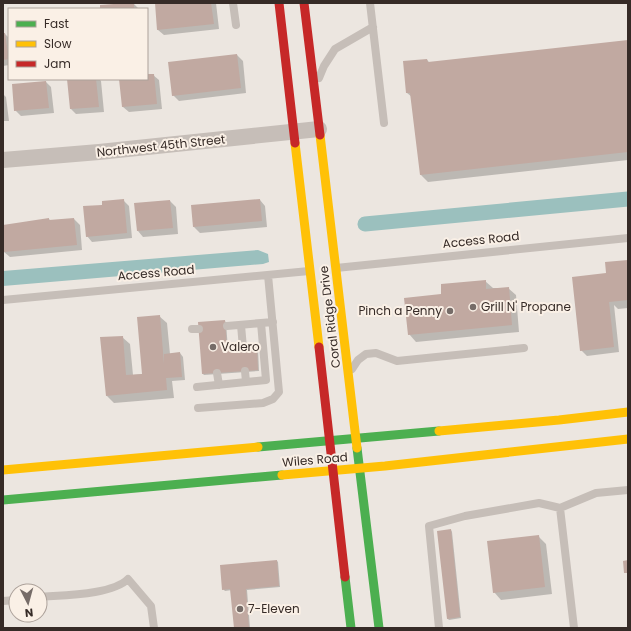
<svg xmlns="http://www.w3.org/2000/svg" width="631" height="631" font-family="Poppins,sans-serif">
	<rect width="100%" height="100%" fill="#ece6e0"/>
	<path fill="#9bc0be" d="M 258,250 L 268,254 L 269,262 L 263,264 L 3,286 L 3,271 Z"/>
	<path fill="#0003" d="M 133,3 L 139,9 L 101,9 Z
		M 156,3 L 216,3 L 219,29 L 164,35 L 158,30 Z
		M 3,34 L 5,34 L 9,38 L 9,65 L 3,66 Z
		M 628,41 L 628,160 L 428,182 L 421,175 L 412,97 L 407,93 L 427,60 L 430,63 Z
		M 237,55 L 243,61 L 246,93 L 179,101 L 173,95 Z
		M 147,75 L 153,75 L 159,80 L 162,109 L 129,112 L 123,107 L 120,79 L 147,79 Z
		M 68,79 L 99,79 L 101,81 L 104,112 L 76,114 L 71,109 Z
		M 46,82 L 51,87 L 54,113 L 21,116 L 15,110 Z
		M 3,94 L 6,97 L 9,121 L 3,121 Z
		M 123,200 L 129,206 L 132,238 L 92,242 L 87,236 L 104,206 Z
		M 260,200 L 265,206 L 267,227 L 200,233 L 194,227 L 192,206 Z
		M 170,201 L 176,207 L 178,234 L 143,237 L 138,231 Z
		M 49,219 L 51,221 L 74,219 L 80,225 L 82,250 L 10,257 L 4,252 L 3,226 Z
		M 628,261 L 628,308 L 618,309 L 614,305 L 619,352 L 587,356 L 581,350 L 606,274 Z
		M 485,281 L 493,288 L 508,288 L 516,295 L 519,332 L 416,342 L 409,334 L 442,295 Z
		M 159,316 L 167,323 L 170,354 L 180,353 L 183,357 L 185,380 L 172,381 L 174,398 L 114,403 L 107,396 L 122,337 L 130,344 L 133,375 L 143,374 Z
		M 224,321 L 226,322 L 228,350 L 256,347 L 258,349 L 259,371 L 204,375 L 203,374 Z
		M 451,530 L 452,532 L 461,618 L 449,620 L 447,618 Z
		M 539,537 L 546,544 L 552,594 L 501,600 L 494,592 Z
		M 277,561 L 278,562 L 280,587 L 247,590 L 250,628 L 235,628 L 232,590 L 225,591 L 223,589 Z"/>
	<g fill="none" stroke-linecap="round" stroke-linejoin="round">
		<path stroke="#9bc0be" stroke-width="15" d="M 365,224 L 628,199"/>
	</g>
	<path fill="#c1a9a1" d="M 127,3 L 134,3 L 134,9 L 100,9 L 100,5 Z
		M 155,3 L 211,3 L 214,24 L 157,30 Z
		M 3,33 L 5,33 L 9,59 L 3,60 Z
		M 628,40 L 628,152 L 420,175 L 410,93 L 406,93 L 403,61 L 427,59 L 428,62 Z
		M 237,54 L 241,88 L 172,96 L 168,62 Z
		M 147,74 L 154,74 L 157,104 L 122,107 L 119,79 L 147,79 Z
		M 67,79 L 96,79 L 99,107 L 70,109 Z
		M 46,81 L 49,108 L 14,111 L 12,84 Z
		M 124,199 L 127,233 L 86,237 L 83,206 L 102,205 L 102,201 Z
		M 260,199 L 262,221 L 193,227 L 191,205 Z
		M 170,200 L 173,228 L 137,231 L 134,203 Z
		M 49,218 L 49,220 L 74,218 L 77,245 L 4,252 L 3,225 Z
		M 628,260 L 628,300 L 609,302 L 614,347 L 580,351 L 572,277 L 606,273 L 605,262 Z
		M 486,280 L 486,289 L 509,287 L 512,325 L 408,335 L 404,298 L 441,294 L 441,284 Z
		M 160,315 L 164,364 L 164,354 L 180,352 L 182,377 L 166,378 L 167,390 L 106,396 L 100,337 L 123,336 L 126,375 L 142,374 L 137,317 Z
		M 225,320 L 227,349 L 257,346 L 258,370 L 202,374 L 198,322 Z
		M 451,529 L 460,617 L 447,619 L 437,531 Z
		M 539,535 L 545,587 L 493,593 L 487,541 Z
		M 277,560 L 279,586 L 246,589 L 249,628 L 234,628 L 230,589 L 222,590 L 220,565 Z
		M 628,560 L 628,573 L 624,573 L 623,561 Z"/>
	<g fill="none" stroke-linecap="round" stroke-linejoin="round">
		<path stroke="#c6beb8" stroke-width="8" d="M 233,3 L 236,25
			M 370,3 L 384,123
			M 319,78 L 324,66 L 335,49 L 373,27
			M 336,268 L 628,238
			M 3,300 L 309,271
			M 241,325 L 243,348
			M 227,326 L 261,323
			M 192,329 L 199,329
			M 352,369 L 358,360 L 366,354 L 376,353 L 397,361 L 524,348
			M 245,371 L 246,382
			M 217,373 L 219,385
			M 197,387 L 266,380 L 261,323 L 273,322
			M 198,408 L 263,403 L 273,399 L 279,392 L 268,275
			M 560,508 L 574,628
			M 40,597 C 63,595 112,595 128,579 L 151,606 L 154,628
			M 3,601 L 16,600
			M 439,628 L 429,526 L 465,516 L 539,503 L 560,508 L 596,493 L 628,490"/>
		<path stroke="#c6beb8" stroke-width="16" d="M 3,160 L 99,152 L 319,129"/>
		<path stroke="#4caf50" stroke-width="9" d="M 258,447 L 439,431
			M 357,448 L 379,628
			M 3,500 L 282,475
			M 345,577 L 351,628"/>
		<path stroke="#ffc107" stroke-width="9" d="M 320,135 L 357,448
			M 295,143 L 319,347
			M 439,431 L 559,420 L 628,412
			M 3,470 L 258,447
			M 282,475 L 385,466 L 628,439"/>
		<path stroke="#c62828" stroke-width="9" d="M 279,3 L 295,143
			M 304,3 L 320,135
			M 319,347 L 345,577"/>
	</g>
	<g fill="#766c68" stroke="#faf0e6" stroke-width="1.5">
		<circle cx="473" cy="307" r="4"/>
		<circle cx="450" cy="311" r="4"/>
		<circle cx="213" cy="347" r="4"/>
		<circle cx="240" cy="609" r="4"/>
	</g>
	<g text-anchor="middle" stroke-width="4" stroke-linejoin="round" paint-order="stroke">
		<g font-size="12" fill="#362b27" stroke="#faf0e6">
			<text transform="translate(161 146) rotate(-6)" y="4">Northwest 45th Street</text>
			<text transform="translate(481 240) rotate(-6)" y="4">Access Road</text>
			<text transform="translate(156 273) rotate(-5)" y="4">Access Road</text>
			<text transform="translate(330 317) rotate(-97)" y="4">Coral Ridge Drive</text>
			<text transform="translate(315 460) rotate(-5)" y="4">Wiles Road</text>
		</g>
		<g font-size="12" fill="#362b27" stroke="#faf0e6" text-anchor="start">
			<text x="481" y="311">Grill N' Propane</text>
			<text x="442" y="315" text-anchor="end">Pinch a Penny</text>
			<text x="221" y="351">Valero</text>
			<text x="248" y="613">7-Eleven</text>
		</g>
	</g>
	<rect width="631" height="631" fill="none" stroke="#362b27" stroke-width="8"/>
	<rect x="8" y="8" width="140" height="72" fill="#faf0e6" stroke="#aca19a"/>
	<rect x="16" y="21" width="20" height="6" fill="#4caf50" stroke="#aca19a"/>
	<text x="44" y="28" font-size="12" fill="#362b27">Fast</text>
	<rect x="16" y="41" width="20" height="6" fill="#ffc107" stroke="#aca19a"/>
	<text x="44" y="48" font-size="12" fill="#362b27">Slow</text>
	<rect x="16" y="61" width="20" height="6" fill="#c62828" stroke="#aca19a"/>
	<text x="44" y="68" font-size="12" fill="#362b27">Jam</text>
	<g transform="translate(28 603) rotate(174)"><circle r="19" fill="#faf0e6" stroke="#aca19a"/>
	<path d="M0-3L7 15L0 10L-7 15Z" fill="#766c68"/>
	<text y="-6" font-size="11" font-weight="bold" text-anchor="middle" fill="#362b27">N</text>
	</g>
</svg>
